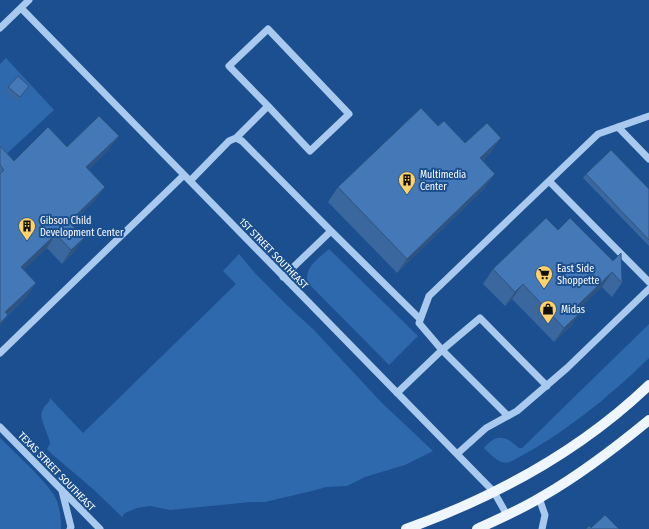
<svg xmlns="http://www.w3.org/2000/svg" width="649" height="529" font-family="'Fira Sans Condensed',sans-serif">
	<rect width="100%" height="100%" fill="#1b4f8f"/>
	<path fill="#2e69ad" d="M 6,58 L 54,110 L 0,160 L 0,64 Z
		M 329,249 L 418,336 L 389,365 L 308,283 C 303,268 319,258 329,249 Z
		M 239,254 L 255,273 L 291,309 L 313,329 L 381,402 L 433,451 L 405,465 L 365,477 L 347,486 L 326,487 L 316,490 L 265,502 L 251,502 L 170,510 L 150,506 L 137,508 L 125,513 L 122,517 L 93,489 L 53,455 L 47,449 L 50,444 C 49,435 39,419 42,412 C 43,406 49,404 50,398 L 83,433 L 236,284 L 223,271 Z
		M 649,324 L 649,358 C 608,398 561,436 510,462 C 499,465 491,455 484,448 C 497,433 506,436 519,448 L 522,448 Z
		M 0,438 C 17,455 41,476 54,495 C 60,505 61,518 61,529 L 0,529 Z"/>
	<g fill="none" stroke-linecap="round" stroke-linejoin="round">
		<path stroke="#a9c9ee" stroke-width="7" d="M 21,8 L 494,492 L 507,515
			M 0,28 L 29,0
			M 618,127 L 649,159
			M 236,138 L 268,106 L 229,66 L 268,29 L 349,114 L 310,151 L 268,106
			M 190,181 L 229,141 L 236,138 L 242,141 L 331,231 L 420,319
			M 549,181 L 649,282
			M 283,277 L 331,231
			M 0,353 L 184,175
			M 547,386 L 480,318 L 442,350 L 419,323 L 429,296 L 598,134 L 649,116
			M 397,393 L 442,350 L 508,416
			M 0,427 L 100,529
			M 457,454 L 486,428 L 517,411 L 567,368 L 649,289
			M 62,491 L 71,527 L 70,529
			M 539,498 L 545,515 L 542,529"/>
		<path stroke="#f0f6ff" stroke-width="10" d="M 406,529 C 495,497 580,451 649,385
			M 477,529 C 499,519 522,509 543,496 C 581,474 615,448 649,420"/>
	</g>
	<path fill="#3a679d" d="M 8,87 L 26,90 L 17,101 L 6,91 Z
		M 438,126 L 465,143 L 501,138 L 491,152 L 482,161 L 485,188 L 397,273 L 328,202 L 338,187 Z
		M 119,136 L 109,149 L 88,170 L 105,187 L 95,200 L 71,224 L 75,251 L 62,264 L 47,248 L 23,270 L 36,283 L 27,296 L 8,315 L 0,326 L 0,146 L 14,161 L 67,147 Z
		M 586,174 L 649,189 L 649,246 L 583,178 Z
		M 570,218 L 622,283 L 612,297 L 602,287 L 579,308 L 571,326 L 554,342 L 512,299 L 505,306 L 483,284 L 493,269 L 558,230 Z"/>
	<path fill="#305480" d="M 119,136 L 109,149 L 77,181 L 86,167 Z
		M 501,138 L 491,152 L 470,172 L 480,158 Z
		M 495,174 L 485,188 L 397,273 L 407,259 Z
		M 105,187 L 95,200 L 59,235 L 69,222 Z
		M 56,234 L 47,248 L 12,281 L 21,267 Z
		M 84,238 L 75,251 L 62,264 L 71,250 Z
		M 612,272 L 602,287 L 566,321 L 577,306 Z
		M 36,283 L 27,296 L 0,322 L 5,312 Z
		M 523,284 L 512,299 L 505,306 L 515,292 Z
		M 582,311 L 571,326 L 554,342 L 564,328 Z
		M 8,315 L 0,326 L 0,323 Z"/>
	<path fill="#4478b7" stroke="#305480" d="M 18,76 L 29,86 L 20,97 L 8,87 Z
		M 421,108 L 438,126 L 444,121 L 465,143 L 487,123 L 501,138 L 480,158 L 495,174 L 407,259 L 338,187 Z
		M 99,116 L 119,136 L 86,167 L 105,187 L 69,222 L 84,238 L 71,250 L 56,234 L 21,267 L 36,283 L 5,312 L 8,315 L 0,323 L 0,174 L 4,170 L 0,165 L 0,146 L 14,161 L 48,127 L 67,147 Z
		M 611,150 L 649,189 L 649,240 L 586,174 Z
		M 546,218 L 558,230 L 570,218 L 613,261 L 621,253 L 622,283 L 612,272 L 577,306 L 582,311 L 564,328 L 523,284 L 515,292 L 493,269 Z
		M 605,515 L 619,529 L 586,529 L 589,526 L 591,528 Z"/>
	<defs>
		<g id="building-pin" transform="scale(0.9)"><path d="M0 17L-7.5 6A9.5 9.5 0 1 1 7.5 6Z" fill="#ffd166" stroke="#1b4f8f"/><path d="M-4-6H4V6H1V3H-1V6H-4ZM-2.5-4.3h1.7v1.8h-1.7ZM.8-4.3h1.7v1.8H.8ZM-2.5-1h1.7V.8h-1.7ZM.8-1h1.7V.8H.8Z" fill="#111"/></g>
		<g id="supermarket-pin" transform="scale(0.9)"><path d="M0 17L-7.5 6A9.5 9.5 0 1 1 7.5 6Z" fill="#ffd166" stroke="#1b4f8f"/><path d="M-6-5.5h2.5l.6 2H6L4.5 2H-2.5L-4.4-4H-6ZM-1.5 3.2a1.3 1.3 0 1 0 .1 0ZM3 3.2a1.3 1.3 0 1 0 .1 0Z" fill="#111"/></g>
		<g id="shop-pin" transform="scale(0.9)"><path d="M0 17L-7.5 6A9.5 9.5 0 1 1 7.5 6Z" fill="#ffd166" stroke="#1b4f8f"/><path d="M-5-2.5h2.3a2.7 3.5 0 0 1 5.4 0H5L5.5 6h-11ZM-1.5-2.5h3a1.5 2.3 0 0 0-3 0Z" fill="#111"/></g>
	</defs>
	<g fill-rule="evenodd">
		<use href="#building-pin" x="407" y="180"/>
		<use href="#building-pin" x="27" y="226"/>
		<use href="#supermarket-pin" x="544" y="274"/>
		<use href="#shop-pin" x="548" y="309"/>
	</g>
	<g text-anchor="middle" stroke-width="4" stroke-linejoin="round" paint-order="stroke">
		<g font-size="10" fill="#fff" stroke="#1b4f8f" text-anchor="start">
			<text x="420" y="178">Multimedia<tspan x="420" dy="12">Center</tspan></text>
			<text x="40" y="224">Gibson Child<tspan x="40" dy="12">Development Center</tspan></text>
			<text x="557" y="272">East Side<tspan x="557" dy="12">Shoppette</tspan></text>
			<text x="561" y="313">Midas</text>
		</g>
		<g font-size="10" fill="#fff" stroke="#1b4f8f">
			<text transform="translate(274 253) rotate(46)" y="4">1ST STREET SOUTHEAST</text>
			<text transform="translate(57 471) rotate(46)" y="4">TEXAS STREET SOUTHEAST</text>
		</g>
	</g>
</svg>
